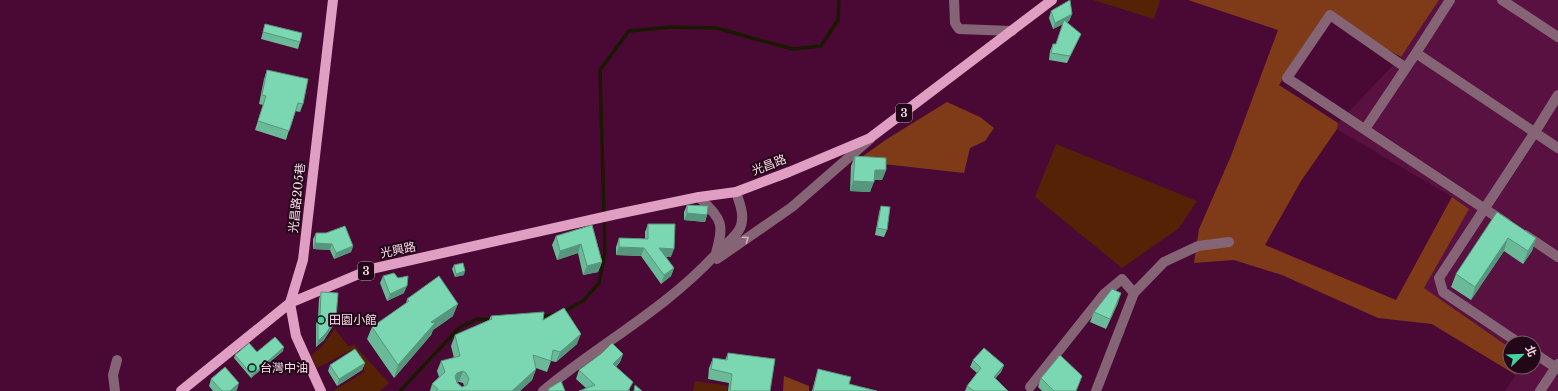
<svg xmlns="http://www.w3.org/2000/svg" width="1558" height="391" font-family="'Libre Baskerville','Noto Sans TC',serif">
	<rect width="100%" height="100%" fill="#4a0935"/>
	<path fill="#591141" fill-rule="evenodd" d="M 1439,0 L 1558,0 L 1558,391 L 1505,391 L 1516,375 L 1432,324 L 1378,318 L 1396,300 L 1452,197 L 1337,129 L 1338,123 L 1401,57 ZM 1510,343 L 1534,343 L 1534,367 L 1510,367 Z"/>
	<path fill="#562206" d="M 1093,0 L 1160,0 L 1154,19 Z
		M 1056,144 L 1197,201 L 1179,228 L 1122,268 L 1035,197 Z
		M 335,329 L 348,346 L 354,345 L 389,383 L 380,391 L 333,391 L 364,372 L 364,368 L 351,350 L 317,368 L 311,356 L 322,346 Z
		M 695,381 L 728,386 L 727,391 L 693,391 Z"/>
	<path fill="#7f3b18" d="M 1188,0 L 1439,0 L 1401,57 L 1326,14 L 1279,85 L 1338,123 L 1337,129 L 1301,181 L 1265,245 L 1396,300 L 1452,197 L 1469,209 L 1424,288 L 1510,348 L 1510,367 L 1520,367 L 1516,375 L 1432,324 L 1378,318 L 1282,275 L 1234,260 L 1194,263 L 1199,229 L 1231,156 L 1278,30 Z
		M 947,102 L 980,117 L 994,128 L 985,141 L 970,148 L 964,173 L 856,161 L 887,139 Z
		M 784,376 L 809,386 L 809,391 L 783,391 Z"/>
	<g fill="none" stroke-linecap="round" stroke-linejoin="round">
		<path stroke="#1a1801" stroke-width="3.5" d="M 563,312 L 583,301 L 599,283 L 605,252 L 600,70 L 629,31 L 671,27 L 717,28 L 759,40 L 793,49 L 821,46 L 838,20 L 839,0
			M 540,317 L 555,315
			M 400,391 L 459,328 L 477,319 L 494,320"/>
		<path stroke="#846475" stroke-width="10" d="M 954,0 L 955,23 L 959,29 L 1012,31
			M 1502,0 L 1558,37
			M 1416,53 L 1558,148
			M 1406,68 L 1330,15 L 1287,78 L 1506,223
			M 1365,129 L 1416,53 L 1450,0
			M 699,197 C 721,220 725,221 716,253
			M 1525,235 L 1558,257
			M 717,259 L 792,207 L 870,139
			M 1519,343 L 1443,292 L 1439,278 L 1535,132 L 1558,95
			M 1534,353 L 1558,369
			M 1030,387 L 1104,294 L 1122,279 L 1134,293
			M 115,391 L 113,375 L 117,360
			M 543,391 C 599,344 666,309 716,254 C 723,247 733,239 739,230 C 746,218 740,204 736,192
			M 1096,391 L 1134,293 L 1164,262 L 1198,246 L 1229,242
			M 1540,391 L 1558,364"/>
		<path stroke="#df9ec2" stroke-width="10" d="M 181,391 L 290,303 L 371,269 L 617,214 L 699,197 L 736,192 L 789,172 L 870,138 L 1052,0
			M 321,391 L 296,336 L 290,303 L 303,260 L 333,0"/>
	</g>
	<path fill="#6ab998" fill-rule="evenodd" d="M 1051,11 L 1072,14 L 1069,21 L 1067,22 L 1078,40 L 1067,63 L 1049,60 L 1050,51 L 1053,44 L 1056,44 L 1063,24 L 1053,29 L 1049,18 Z
		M 265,24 L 300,42 L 298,49 L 261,39 Z
		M 267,70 L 303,104 L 300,112 L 295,111 L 286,140 L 255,130 L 263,105 L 259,104 L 264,79 Z
		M 855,156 L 886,170 L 882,180 L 874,180 L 870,192 L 850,191 L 851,166 Z
		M 687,205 L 707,215 L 705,222 L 684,220 L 684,212 Z
		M 881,206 L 887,230 L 884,237 L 875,235 L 879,213 Z
		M 1497,212 L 1536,238 L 1532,251 L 1523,264 L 1504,251 L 1471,300 L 1451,287 L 1456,274 Z
		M 648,224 L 671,257 L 666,257 L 674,268 L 671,276 L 661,284 L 641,256 L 616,255 L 616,247 L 619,238 L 645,239 L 645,232 Z
		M 592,225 L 602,262 L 598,272 L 583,275 L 578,253 L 557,260 L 552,245 L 556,236 Z
		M 316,233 L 353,246 L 351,252 L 334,259 L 330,250 L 313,249 L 313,239 Z
		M 454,265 L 464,275 L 455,277 L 452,269 Z
		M 383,276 L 398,278 L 404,293 L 387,301 L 380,283 Z
		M 321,292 L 334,324 L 324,340 L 316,347 L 316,324 L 318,318 L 319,299 Z
		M 407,299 L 453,316 L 433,330 L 431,335 L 394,378 L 367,339 L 372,327 L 406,304 Z
		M 1118,303 L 1106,329 L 1090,322 L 1094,312 Z
		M 491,316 L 543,320 L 577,344 L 556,362 L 551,361 L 547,372 L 536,368 L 536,369 L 532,380 L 520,391 L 430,391 L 432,384 L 439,377 L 437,371 L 441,361 L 454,358 L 451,346 L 455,335 L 489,320 ZM 457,382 L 459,382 L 463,383 L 464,386 L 462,387 Z
		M 283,351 L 251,378 L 234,358 L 235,355 L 257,352 Z
		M 728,353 L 770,391 L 728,391 L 729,383 L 708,379 L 709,368 L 713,358 L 725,360 Z
		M 623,354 L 620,362 L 616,367 L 630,391 L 586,388 L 576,379 L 579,370 Z
		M 973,360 L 1004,365 L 1001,372 L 995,378 L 1008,391 L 965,391 L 967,386 L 977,373 L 970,367 Z
		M 365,363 L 362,370 L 337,386 L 328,371 L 330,365 Z
		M 818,369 L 849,384 L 877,391 L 812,391 L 816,376 Z
		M 1082,376 L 1076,391 L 1042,391 L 1038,387 L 1041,378 Z
		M 211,379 L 237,390 L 235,391 L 213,391 L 209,386 Z"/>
	<path fill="#56967c" d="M 1072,14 L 1069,21 L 1053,29 L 1055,23 Z
		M 875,170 L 886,170 L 882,180 L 871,180 Z
		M 853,181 L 874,182 L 870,192 L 850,191 Z
		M 687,213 L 707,215 L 705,222 L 684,220 Z
		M 1508,238 L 1504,251 L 1471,300 L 1475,287 Z
		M 1536,238 L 1532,251 L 1523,264 L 1528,251 Z
		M 315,243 L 332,244 L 330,250 L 313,249 Z
		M 581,244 L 578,253 L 557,260 L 560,251 Z
		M 353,246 L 351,252 L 334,259 L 336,253 Z
		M 619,247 L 644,248 L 641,256 L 616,255 Z
		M 659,248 L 674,249 L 671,257 L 656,257 Z
		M 602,262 L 598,272 L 583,275 L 587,266 Z
		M 674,268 L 671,276 L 661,284 L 664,275 Z
		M 465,271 L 464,275 L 455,277 L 456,274 Z
		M 407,286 L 404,293 L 387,301 L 390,294 Z
		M 1121,293 L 1118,303 L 1106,329 L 1110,319 Z
		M 458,304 L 453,316 L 433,330 L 431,335 L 394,378 L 398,365 L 431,322 Z
		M 336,318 L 334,324 L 324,340 L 316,347 L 318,341 Z
		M 581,334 L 577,344 L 556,362 L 560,352 Z
		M 284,347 L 283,351 L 251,378 L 252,375 Z
		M 623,354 L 620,362 L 610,372 L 613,364 Z
		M 365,363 L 362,370 L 337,386 L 339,379 Z
		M 1004,365 L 1001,372 L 991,384 L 994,377 Z
		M 536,369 L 532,380 L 520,391 L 512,391 Z
		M 463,371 L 459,382 L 453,383 L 457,373 Z
		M 239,383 L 237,390 L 235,391 L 230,391 Z"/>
	<path fill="#7bd7b1" stroke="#56967c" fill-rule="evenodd" d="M 1070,0 L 1072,14 L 1055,23 L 1051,11 Z
		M 1064,20 L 1081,34 L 1070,56 L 1051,53 L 1053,44 L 1056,44 Z
		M 265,24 L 302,33 L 300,42 L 263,32 Z
		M 267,70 L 308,79 L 303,104 L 298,103 L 289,131 L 258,121 L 266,96 L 262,95 Z
		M 855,156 L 886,158 L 886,170 L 875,170 L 874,182 L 853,181 Z
		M 687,205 L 708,206 L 707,215 L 687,213 Z
		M 881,206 L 890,207 L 887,230 L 877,228 Z
		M 1497,212 L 1536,238 L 1528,251 L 1508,238 L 1475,287 L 1456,274 Z
		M 648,224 L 675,224 L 674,249 L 659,248 L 674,268 L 664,275 L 644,248 L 619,247 L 619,238 L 648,239 Z
		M 592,225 L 602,262 L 587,266 L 581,244 L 560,251 L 556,236 Z
		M 345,226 L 353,246 L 336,253 L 332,244 L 315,243 L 316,233 L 326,233 Z
		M 463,263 L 465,271 L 456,274 L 454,265 Z
		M 394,273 L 398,278 L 408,276 L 407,286 L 390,294 L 383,276 Z
		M 439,276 L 458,304 L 431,322 L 435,323 L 398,365 L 372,327 L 409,301 L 407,299 Z
		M 1112,289 L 1121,293 L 1110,319 L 1094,312 Z
		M 321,292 L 338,293 L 336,318 L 326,333 L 318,341 L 318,317 L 320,317 Z
		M 564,308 L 581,334 L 560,352 L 553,350 L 551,361 L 533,355 L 536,369 L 512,391 L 436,391 L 438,389 L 432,384 L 445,372 L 441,361 L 460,356 L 455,335 L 492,319 L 491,316 L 544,312 L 543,320 ZM 463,371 L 466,373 L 469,379 L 467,385 L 462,387 L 457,383 L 455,376 L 457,373 Z
		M 275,337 L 284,347 L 252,375 L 235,355 L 249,343 L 257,352 Z
		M 612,343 L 623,354 L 613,364 L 633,382 L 628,391 L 579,391 L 595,385 L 579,370 L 602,353 Z
		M 984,348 L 1004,365 L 994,377 L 1008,391 L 974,391 L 967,386 L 981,368 L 973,360 Z
		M 355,349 L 365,363 L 339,379 L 330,365 Z
		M 728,353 L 775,359 L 770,391 L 730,391 L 732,374 L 711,369 L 713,358 L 727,360 Z
		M 1060,355 L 1082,376 L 1076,391 L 1054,391 L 1041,378 Z
		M 225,367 L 239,383 L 230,391 L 222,391 L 211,379 Z
		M 818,369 L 851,377 L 849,384 L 877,391 L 813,391 Z
		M 561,381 L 565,391 L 549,391 L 548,389 Z
		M 635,385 L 642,391 L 634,391 Z"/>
	<defs><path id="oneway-chevron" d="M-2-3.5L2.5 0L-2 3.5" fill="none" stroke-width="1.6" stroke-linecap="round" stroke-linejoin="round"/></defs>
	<use stroke="#d1b1c2" href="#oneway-chevron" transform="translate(746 239) rotate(-35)"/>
	<g fill="#42d4a1" stroke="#210717" stroke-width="1.5">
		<circle cx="321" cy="320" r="4"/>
		<circle cx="252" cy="368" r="4"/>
	</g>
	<g text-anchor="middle" stroke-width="4" stroke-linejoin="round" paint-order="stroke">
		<g fill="#210717" stroke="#ba9bab" stroke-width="1">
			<rect x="896" y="104" width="16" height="18" rx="3"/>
			<rect x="358" y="262" width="16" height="18" rx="3"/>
		</g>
		<g font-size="11" font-weight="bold" fill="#fbdaeb">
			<text x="904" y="117">3</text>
			<text x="366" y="275">3</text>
		</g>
		<g font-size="12" fill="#fbdaeb" stroke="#210717">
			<text transform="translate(769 165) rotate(-21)" y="4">光昌路</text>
			<text transform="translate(297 198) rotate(-84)" y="4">光昌路205巷</text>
			<text transform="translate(398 250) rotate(-12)" y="4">光興路</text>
		</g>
		<g font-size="12" fill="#fbdaeb" stroke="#210717" text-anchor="start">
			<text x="329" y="324">田園小館</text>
			<text x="260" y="372">台灣中油</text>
		</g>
	</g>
	<g transform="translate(1522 355) rotate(67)"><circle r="19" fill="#210717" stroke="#785b6c"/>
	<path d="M0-3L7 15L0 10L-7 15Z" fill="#42d4a1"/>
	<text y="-6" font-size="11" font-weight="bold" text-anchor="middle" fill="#fbdaeb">北</text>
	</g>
</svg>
